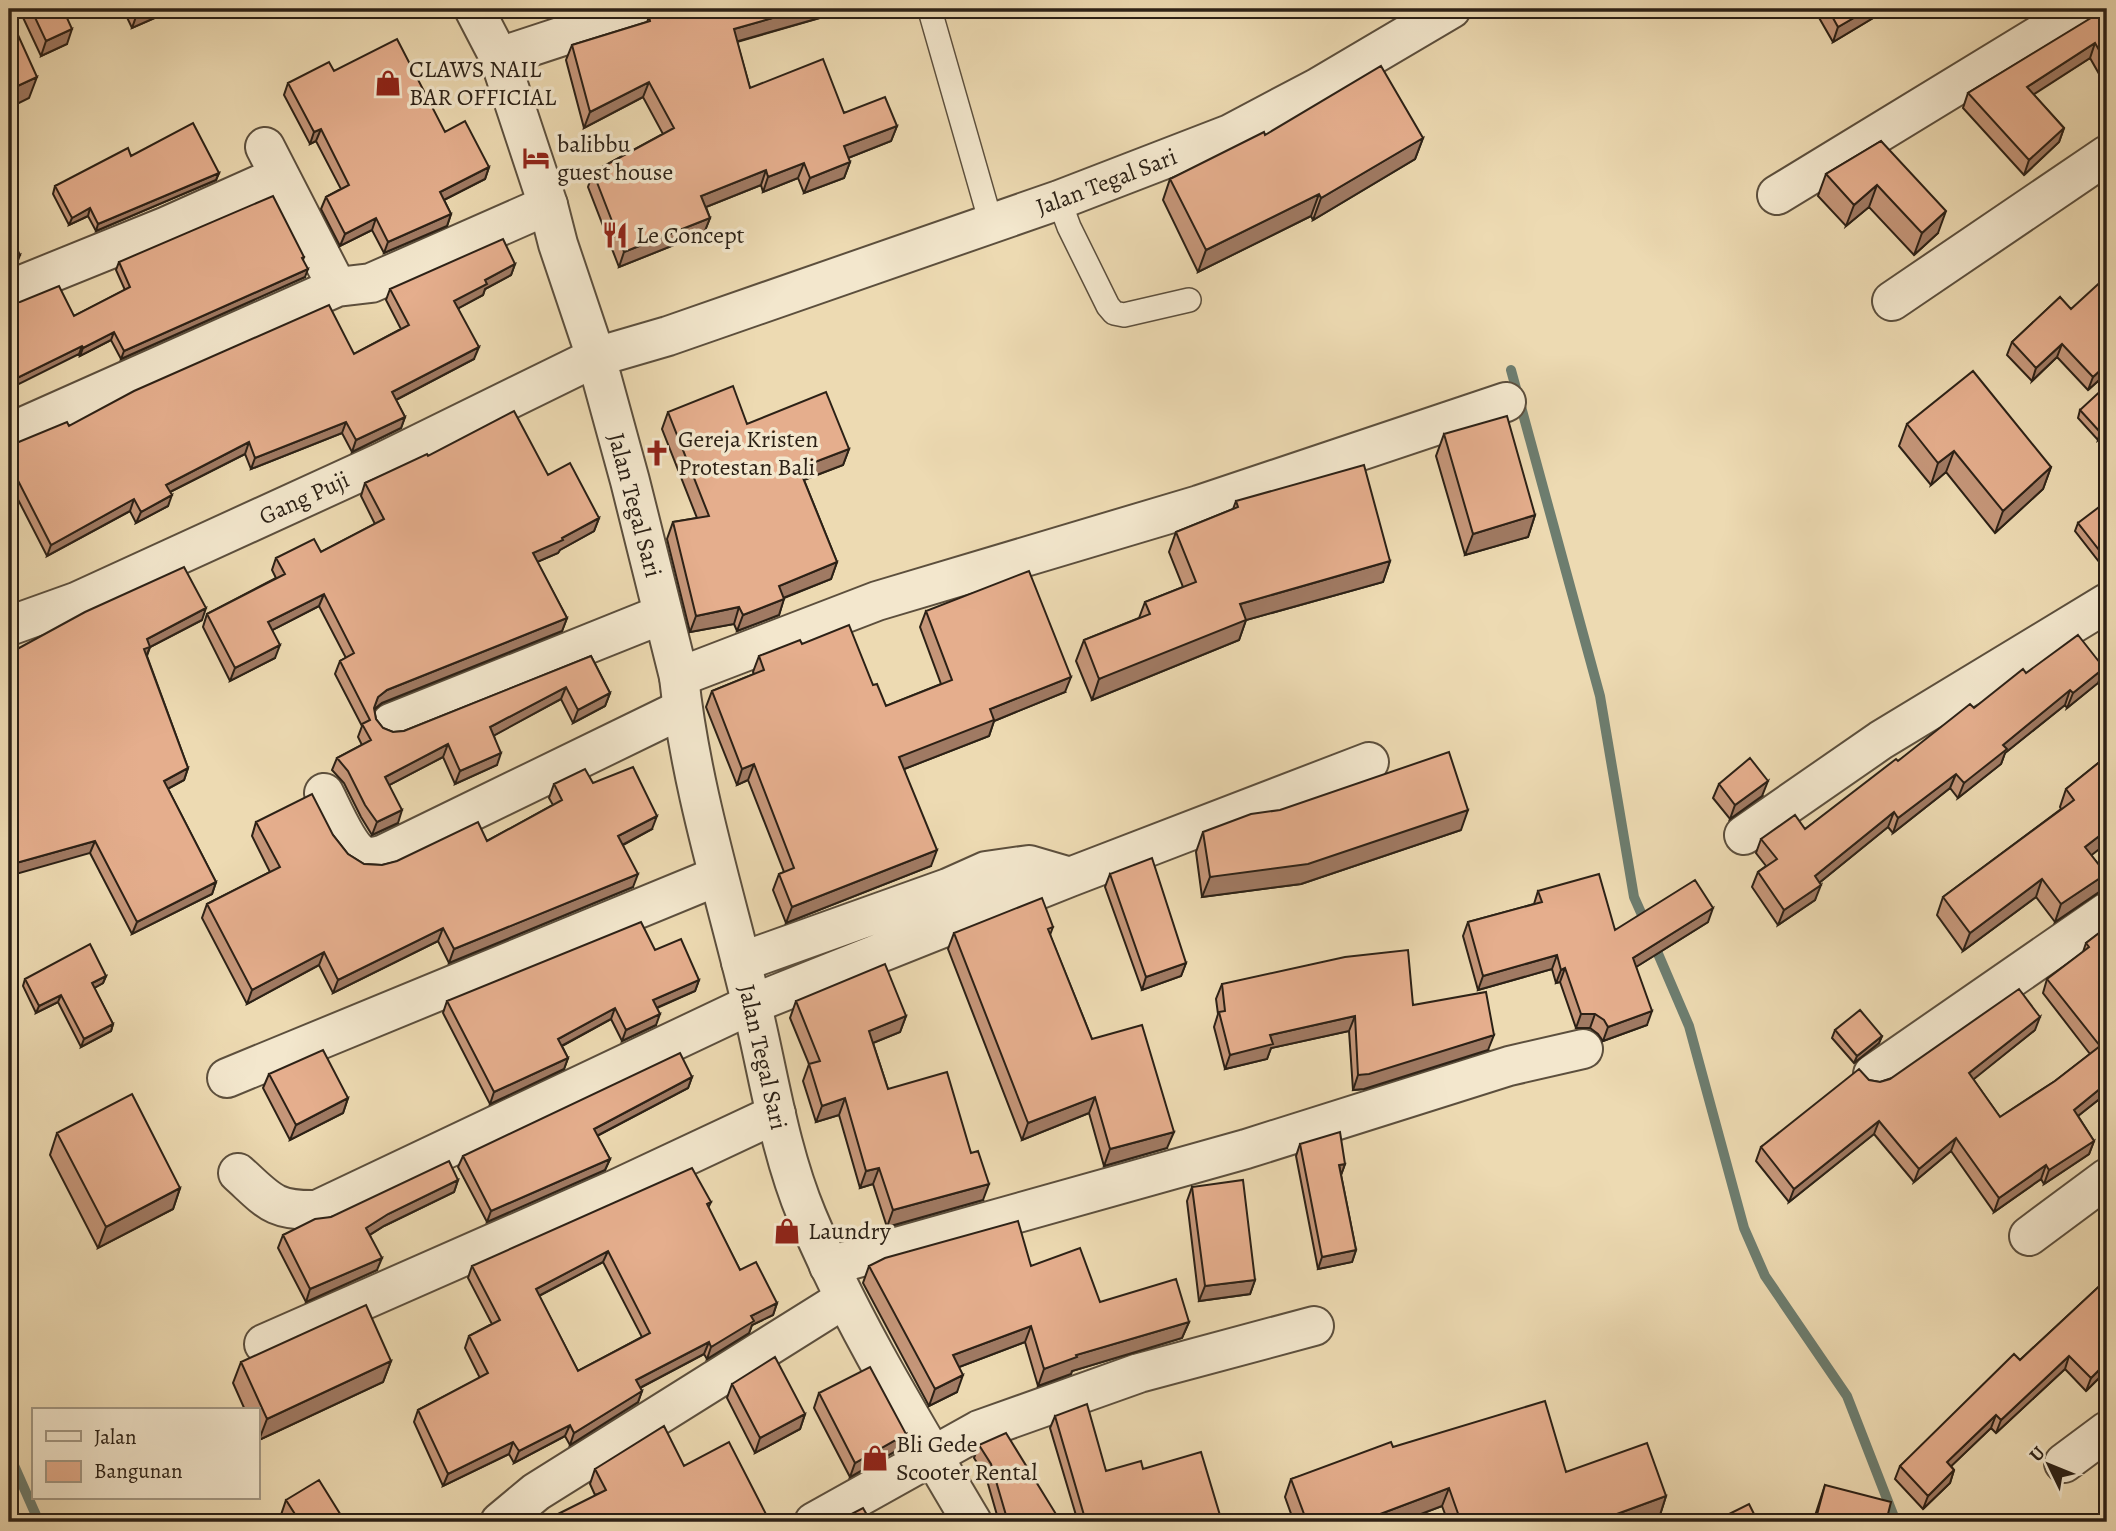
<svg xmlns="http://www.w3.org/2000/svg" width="2116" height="1531" font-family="Alegreya,serif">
	<rect width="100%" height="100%" fill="#eddab2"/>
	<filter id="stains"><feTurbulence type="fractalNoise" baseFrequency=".00286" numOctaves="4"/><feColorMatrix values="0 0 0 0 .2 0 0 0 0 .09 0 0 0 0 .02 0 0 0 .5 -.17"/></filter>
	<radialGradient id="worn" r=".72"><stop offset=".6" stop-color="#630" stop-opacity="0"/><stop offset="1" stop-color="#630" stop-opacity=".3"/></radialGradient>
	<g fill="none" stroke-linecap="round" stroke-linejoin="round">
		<path stroke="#6d7d6f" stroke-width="10" d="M 1511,370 L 1600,696 L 1634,897 L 1646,924
			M 1653,942 L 1689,1026 L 1744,1228 L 1765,1276 L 1847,1396 L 1896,1522
			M 9,1454 L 39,1522"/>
		<g stroke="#5c4f3d" stroke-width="26">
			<path id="service" d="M 931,14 L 991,223
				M 1059,200 L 1069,227 L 1108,306 L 1114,313 L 1124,315 L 1189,300"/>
		</g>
		<g stroke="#5c4f3d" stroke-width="42">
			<path id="minor" d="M 499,57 L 645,9
				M 265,147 L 337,287 L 371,283 L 548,205
				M 1777,195 L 2082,9
				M 9,290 L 167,226 L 279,176
				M 1892,301 L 2107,155
				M 9,433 L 337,287
				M 679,677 L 877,601 L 1199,505 L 1506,402
				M 391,723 L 663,614
				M 324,793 C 332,808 349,850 365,856 C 371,858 376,856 382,855 L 682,709
				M 1744,835 L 1881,740 L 2107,603
				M 741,962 L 948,888 L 986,871 L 1029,865 L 1070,877
				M 1873,1074 L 2107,912
				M 227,1078 L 718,876
				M 238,1173 C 269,1201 273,1211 317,1210 L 752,1004 L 1070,877 L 1369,762
				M 2029,1236 L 2107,1178
				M 829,1266 L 1246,1149 L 1509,1066 L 1583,1049
				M 264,1344 L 614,1190 L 776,1114
				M 2064,1463 L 2107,1431
				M 500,1522 L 536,1492 L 844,1299
				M 814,1522 L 979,1430 L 1139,1373 L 1314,1326"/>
		</g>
		<g stroke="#5c4f3d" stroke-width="42">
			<g id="tertiary">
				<path id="s1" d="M 9,626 L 76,602 L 382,462 L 596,357 L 558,244 L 548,205 L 499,57 L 474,9"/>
				<path id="s2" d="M 972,1522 C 913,1422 852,1323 807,1216 C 779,1149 769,1076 752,1006 C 726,897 691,789 679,677 L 630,481 L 596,357 L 668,336 L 1059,200 L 1230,134 L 1317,88 L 1451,9"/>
			</g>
		</g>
		<use href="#service" stroke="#f3e7cd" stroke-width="23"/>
		<use href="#minor" stroke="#f3e7cd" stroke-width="38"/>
		<use href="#tertiary" stroke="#f3e7cd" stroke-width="38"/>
	</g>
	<path fill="#c59679" stroke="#2c2116" stroke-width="2" fill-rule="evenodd" d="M 19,9 L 63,9 L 67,44 L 41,56 Z
		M 123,9 L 175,9 L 132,28 Z
		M 674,9 L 851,9 L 737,42 L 750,88 L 897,126 L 891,141 L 848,158 L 850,162 L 844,178 L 804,193 L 798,178 L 763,192 L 761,185 L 706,207 L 710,218 L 704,233 L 619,267 L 588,187 L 593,172 L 663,134 L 643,97 L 584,128 L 566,60 L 572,45 L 647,22 L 649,17 Z
		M 1814,9 L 1888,9 L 1833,42 Z
		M 2107,9 L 2107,88 L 2090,58 L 2033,94 L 2064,128 L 2059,142 L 2024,175 L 1963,108 L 1968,93 Z
		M 334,71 L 445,132 L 489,167 L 485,179 L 444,200 L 451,214 L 447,226 L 384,253 L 372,230 L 340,246 L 321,209 L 326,197 L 341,189 L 316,141 L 310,144 L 284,95 L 288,83 Z
		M 1265,135 L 1423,138 L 1415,159 L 1313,220 L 1311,216 L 1198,272 L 1163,200 L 1170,179 Z
		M 1881,141 L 1938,233 L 1914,255 L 1869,207 L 1846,226 L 1818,196 L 1826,174 Z
		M 131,156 L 219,173 L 216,180 L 96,231 L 88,216 L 69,225 L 53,194 L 55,186 Z
		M 304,257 L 303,260 L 305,277 L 121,359 L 111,340 L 80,356 L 79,354 L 74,316 L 125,290 L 116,270 L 119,262 Z
		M 515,264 L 511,275 L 485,289 L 483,295 L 458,308 L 474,359 L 396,400 L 405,417 L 401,428 L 352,452 L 342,433 L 251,469 L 245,454 L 170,492 L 168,506 L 136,523 L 130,511 L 47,556 L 9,482 L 9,446 L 69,426 L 354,354 L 401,329 L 386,300 L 390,289 Z
		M 2060,297 L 2107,373 L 2088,390 L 2057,357 L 2032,381 L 2007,355 L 2012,342 Z
		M 2080,410 L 2107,431 L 2098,440 L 2078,418 Z
		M 668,412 L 747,424 L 849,449 L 843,465 L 804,480 L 837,562 L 831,579 L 784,598 L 779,615 L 737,631 L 734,624 L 690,632 L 667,539 L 673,522 L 697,518 L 662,429 Z
		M 1907,424 L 2051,467 L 2043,489 L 1995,533 L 1946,472 L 1931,485 L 1899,446 Z
		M 1444,434 L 1535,515 L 1528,537 L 1465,555 L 1436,456 Z
		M 428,456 L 548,475 L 599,518 L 594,531 L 560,550 L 558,553 L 537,562 L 567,618 L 562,631 L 382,703 L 374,710 L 376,719 L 383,728 L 393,732 L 404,731 L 591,656 L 610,693 L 605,706 L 573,723 L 561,699 L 494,735 L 497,765 L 455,784 L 443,757 L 389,785 L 398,823 L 372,835 L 361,817 L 344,783 L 332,770 L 337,758 L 362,745 L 358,737 L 362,726 L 335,674 L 340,661 L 346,658 L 319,606 L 272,630 L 275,658 L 230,681 L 203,627 L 207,614 L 276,578 L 272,570 L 276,558 L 321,552 L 375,524 L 361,496 L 365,483 Z
		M 1236,501 L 1390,561 L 1383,582 L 1246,620 L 1239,640 L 1092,700 L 1076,661 L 1084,640 L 1139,618 L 1145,602 L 1183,587 L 1169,552 L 1176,532 L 1233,509 Z
		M 2078,523 L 2107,557 L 2100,563 L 2075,531 Z
		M 926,611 L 1065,692 L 994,721 L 989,736 L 904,769 L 931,866 L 786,923 L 773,890 L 779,874 L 784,872 L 748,780 L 737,785 L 706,707 L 712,691 L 754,674 L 753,672 L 759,656 L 802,644 L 873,685 L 886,706 L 941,684 L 920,627 Z
		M 202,620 L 150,647 L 147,656 L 188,768 L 184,780 L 168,789 L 216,882 L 212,894 L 132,934 L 90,853 L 10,653 Z
		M 2104,668 L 2098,683 L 2067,708 L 2065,705 L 2005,753 L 2001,764 L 1958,798 L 1950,788 L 1893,833 L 1888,827 L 1819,883 L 1815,900 L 1778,925 L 1752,887 L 1758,872 L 1766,866 L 1756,853 L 1761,839 L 1805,829 L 1898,761 L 2026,673 Z
		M 2107,756 L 2091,855 L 2106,874 L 2099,892 L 2055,922 L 2036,897 L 1963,951 L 1937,915 L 1943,897 L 2061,809 L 2060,807 L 2066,789 Z
		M 593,783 L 652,829 L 623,845 L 633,887 L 449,963 L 438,941 L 333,993 L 319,965 L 247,1004 L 202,918 L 207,904 L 270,872 L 252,836 L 256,822 L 333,835 L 348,854 L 364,864 L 382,865 L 487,841 L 553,805 L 549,798 L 554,784 Z
		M 1719,784 L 1762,796 L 1730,819 L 1713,798 Z
		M 1461,830 L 1301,884 L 1202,897 L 1196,852 L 1203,832 Z
		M 1110,874 L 1186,963 L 1181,976 L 1142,990 L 1105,887 Z
		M 1538,891 L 1615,930 L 1708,922 L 1636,967 L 1647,1025 L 1603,1041 L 1598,1034 L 1590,1028 L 1576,1028 L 1560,982 L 1556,983 L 1552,969 L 1478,990 L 1463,936 L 1468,922 L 1534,904 Z
		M 1053,927 L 1050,935 L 1092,1039 L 1167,1148 L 1104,1166 L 1089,1113 L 1022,1140 L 948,949 L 954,933 Z
		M 2107,927 L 2107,1093 L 2078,1116 L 2094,1141 L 2089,1154 L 2044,1184 L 2041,1179 L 1994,1212 L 1951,1151 L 1914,1182 L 1874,1134 L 1789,1202 L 1756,1161 L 1761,1147 L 1869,1080 L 1880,1082 L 2035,1030 L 1973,1079 L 2000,1117 L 2055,1081 L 2090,1054 L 2043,993 L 2047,979 L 2083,952 L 2086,943 Z
		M 655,950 L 699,980 L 695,991 L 657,1008 L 656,1025 L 622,1041 L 611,1019 L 562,1046 L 568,1058 L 564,1069 L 490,1104 L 443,1013 L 447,1001 Z
		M 106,976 L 103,983 L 94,988 L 113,1024 L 111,1031 L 81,1047 L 58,1002 L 36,1013 L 23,986 L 25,979 Z
		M 1222,984 L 1413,1005 L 1488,1050 L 1364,1089 L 1353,1090 L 1349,1031 L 1271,1048 L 1267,1059 L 1225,1069 L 1214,1027 L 1218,1014 L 1216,999 Z
		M 796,1001 L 906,1016 L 900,1032 L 873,1043 L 888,1089 L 983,1200 L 887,1227 L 873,1184 L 860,1188 L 839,1115 L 816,1122 L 803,1081 L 809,1064 L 790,1018 Z
		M 1835,1030 L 1882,1036 L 1879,1043 L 1854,1063 L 1832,1038 Z
		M 269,1074 L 348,1098 L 343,1113 L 290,1140 L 263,1088 Z
		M 692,1077 L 688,1088 L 597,1136 L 610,1159 L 605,1170 L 487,1222 L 458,1167 L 463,1156 Z
		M 57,1133 L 180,1188 L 173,1209 L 98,1248 L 50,1155 Z
		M 1300,1144 L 1345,1164 L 1341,1175 L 1356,1250 L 1352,1262 L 1318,1269 L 1296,1156 Z
		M 458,1180 L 454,1192 L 384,1226 L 370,1235 L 377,1270 L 306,1302 L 278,1248 L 283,1235 L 331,1217 Z
		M 1192,1187 L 1255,1280 L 1250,1294 L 1199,1301 L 1187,1201 Z
		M 711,1202 L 708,1208 L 740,1270 L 777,1303 L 773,1315 L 752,1325 L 749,1333 L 707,1359 L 704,1354 L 640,1388 L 642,1391 L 638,1402 L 570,1445 L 565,1436 L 514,1463 L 509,1454 L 443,1486 L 414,1422 L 418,1410 L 480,1378 L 465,1348 L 469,1336 L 492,1324 L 468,1278 L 472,1266 ZM 603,1262 L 642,1337 L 578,1371 L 539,1296 Z
		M 869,1266 L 1031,1266 L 1100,1302 L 1189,1322 L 1182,1338 L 1072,1371 L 1071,1374 L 1038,1386 L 1025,1342 L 959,1367 L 957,1392 L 929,1406 L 863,1283 Z
		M 2107,1279 L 2107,1370 L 2086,1391 L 2065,1369 L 1996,1433 L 1991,1428 L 1951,1466 L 1954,1470 L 1950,1483 L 1923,1509 L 1895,1479 L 1900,1466 L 2020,1360 Z
		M 391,1361 L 383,1382 L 259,1440 L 257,1437 L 257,1410 L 245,1410 L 233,1383 L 241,1362 Z
		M 732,1384 L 805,1414 L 800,1429 L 755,1453 L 727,1398 Z
		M 819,1393 L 906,1434 L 901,1448 L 850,1477 L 814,1408 Z
		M 1055,1416 L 1106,1471 L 1143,1469 L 1222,1522 L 1078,1522 L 1050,1428 Z
		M 979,1445 L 1059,1519 L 1058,1522 L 999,1522 L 986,1477 L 974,1458 Z
		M 1393,1447 L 1566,1472 L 1666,1496 L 1660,1515 L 1639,1522 L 1448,1522 L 1442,1506 L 1400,1522 L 1294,1522 L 1285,1497 L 1291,1479 Z
		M 684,1466 L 595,1495 L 590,1484 L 595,1469 Z
		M 1825,1485 L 1886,1522 L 1813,1522 Z
		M 286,1500 L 342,1517 L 341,1522 L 285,1522 L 281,1515 Z"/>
	<path fill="#a07a63" stroke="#2c2116" stroke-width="2" d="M 148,9 L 175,9 L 132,28 L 137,14 Z
		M 804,9 L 851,9 L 728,44 L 734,29 Z
		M 1869,9 L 1888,9 L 1833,42 L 1838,27 Z
		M 72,29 L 67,44 L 41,56 L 46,41 Z
		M 2095,43 L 2090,58 L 2022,102 L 2027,87 Z
		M 37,77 L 29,98 L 9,108 L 9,90 Z
		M 649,82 L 643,97 L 584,128 L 590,112 Z
		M 897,126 L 891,141 L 838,162 L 844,146 Z
		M 2064,128 L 2059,142 L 2024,175 L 2029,160 Z
		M 321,129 L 316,141 L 310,144 L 314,132 Z
		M 1423,138 L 1415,159 L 1313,220 L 1321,198 Z
		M 850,162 L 844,178 L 804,193 L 810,178 Z
		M 804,163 L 798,178 L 763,192 L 768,177 Z
		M 489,167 L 485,179 L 436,204 L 440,192 Z
		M 766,170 L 761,185 L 696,211 L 701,196 Z
		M 219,173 L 216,180 L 96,231 L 98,224 Z
		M 1877,185 L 1869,207 L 1846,226 L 1854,205 Z
		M 1319,194 L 1311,216 L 1198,272 L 1206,250 Z
		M 90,208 L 88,216 L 69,225 L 72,218 Z
		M 1946,211 L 1938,233 L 1914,255 L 1922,233 Z
		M 451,214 L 447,226 L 384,253 L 388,242 Z
		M 376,218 L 372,230 L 340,246 L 345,234 Z
		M 710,218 L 704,233 L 619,267 L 624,252 Z
		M 20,255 L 17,263 L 9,267 L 9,261 Z
		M 515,264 L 511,275 L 485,289 L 483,295 L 450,313 L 454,301 L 485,280 Z
		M 308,269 L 305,277 L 121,359 L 124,351 Z
		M 114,332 L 111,340 L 80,356 L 83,348 Z
		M 2062,344 L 2057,357 L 2032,381 L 2036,368 Z
		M 82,346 L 79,354 L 9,389 L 9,382 Z
		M 479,347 L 474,359 L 388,404 L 392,392 Z
		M 2107,364 L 2107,373 L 2088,390 L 2093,377 Z
		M 405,417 L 401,428 L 352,452 L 356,440 Z
		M 346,422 L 342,433 L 251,469 L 255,458 Z
		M 2107,426 L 2107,431 L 2098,440 L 2100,432 Z
		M 249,442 L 245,454 L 162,496 L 166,485 Z
		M 849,449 L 843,465 L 793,484 L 799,468 Z
		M 1954,451 L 1946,472 L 1931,485 L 1938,463 Z
		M 2051,467 L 2043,489 L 1995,533 L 2003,511 Z
		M 172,495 L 168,506 L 136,523 L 141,512 Z
		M 134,499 L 130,511 L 47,556 L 51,545 Z
		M 1535,515 L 1528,537 L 1465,555 L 1473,534 Z
		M 599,518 L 594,531 L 560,550 L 558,553 L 528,566 L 533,553 Z
		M 2107,552 L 2107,557 L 2100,563 L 2103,555 Z
		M 1390,561 L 1383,582 L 1246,620 L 1239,640 L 1092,700 L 1099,679 L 1240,604 Z
		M 837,562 L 831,579 L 773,602 L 779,586 Z
		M 324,594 L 319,606 L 263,635 L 268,622 Z
		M 784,599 L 779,615 L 737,631 L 743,615 Z
		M 739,607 L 734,624 L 690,632 L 696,616 Z
		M 206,608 L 202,620 L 150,647 L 145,659 L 140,661 L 147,639 Z
		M 567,618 L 562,631 L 382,703 L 373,710 L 378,697 L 387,690 Z
		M 280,645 L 275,658 L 230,681 L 235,668 Z
		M 2104,668 L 2098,683 L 2067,708 L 2073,693 Z
		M 1071,677 L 1065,692 L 994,721 L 989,736 L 894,773 L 899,757 L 990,709 Z
		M 566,687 L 561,699 L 486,740 L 490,727 Z
		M 2070,690 L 2065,705 L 2005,753 L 2001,764 L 1958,798 L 1964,783 L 2003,745 Z
		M 610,693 L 605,706 L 573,723 L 578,710 Z
		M 448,744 L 443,757 L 380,790 L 385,777 Z
		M 501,753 L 497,765 L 455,784 L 460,771 Z
		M 754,764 L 748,780 L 737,785 L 742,769 Z
		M 188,768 L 184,780 L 160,793 L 164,781 Z
		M 1956,774 L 1950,788 L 1893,833 L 1898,818 Z
		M 1768,781 L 1762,796 L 1730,819 L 1735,805 Z
		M 402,810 L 398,823 L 372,835 L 377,822 Z
		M 1468,810 L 1461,830 L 1301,884 L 1202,897 L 1210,877 Z
		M 1894,812 L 1888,827 L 1809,891 L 1815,876 Z
		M 657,816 L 652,829 L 613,850 L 618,836 Z
		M 2107,830 L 2107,843 L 2079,865 L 2085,847 Z
		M 95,841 L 90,853 L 9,876 L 9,865 Z
		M 937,850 L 931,866 L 786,923 L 792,907 Z
		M 638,874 L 633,887 L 449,963 L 454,949 Z
		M 2106,874 L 2099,892 L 2055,922 L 2061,904 Z
		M 2042,879 L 2036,897 L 1963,951 L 1970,933 Z
		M 216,882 L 212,894 L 132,934 L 137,922 Z
		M 1821,885 L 1815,900 L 1778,925 L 1784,910 Z
		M 1713,908 L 1708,922 L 1628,972 L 1633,958 Z
		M 443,928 L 438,941 L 333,993 L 338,980 Z
		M 324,952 L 319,965 L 247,1004 L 252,990 Z
		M 1557,955 L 1552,969 L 1478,990 L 1483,976 Z
		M 1186,963 L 1181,976 L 1142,990 L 1146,977 Z
		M 1565,968 L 1560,982 L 1556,983 L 1561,970 Z
		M 106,976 L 103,983 L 89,991 L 92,983 Z
		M 699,980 L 695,991 L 649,1011 L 653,1000 Z
		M 61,995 L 58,1002 L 36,1013 L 39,1006 Z
		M 615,1008 L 611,1019 L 554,1050 L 558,1039 Z
		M 1652,1011 L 1647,1025 L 1603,1041 L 1608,1027 Z
		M 660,1014 L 656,1025 L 622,1041 L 626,1030 Z
		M 1581,1014 L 1595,1014 L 1590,1028 L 1576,1028 Z
		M 906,1016 L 900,1032 L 863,1047 L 869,1031 Z
		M 1355,1016 L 1349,1031 L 1271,1048 L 1267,1059 L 1225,1069 L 1230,1055 L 1270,1035 Z
		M 2040,1017 L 2035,1030 L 1964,1087 L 1969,1073 Z
		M 113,1024 L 111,1031 L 81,1047 L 84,1039 Z
		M 1494,1035 L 1488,1050 L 1364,1089 L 1353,1090 L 1358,1075 Z
		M 1882,1036 L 1879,1043 L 1854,1063 L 1857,1056 Z
		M 568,1058 L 564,1069 L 490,1104 L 494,1092 Z
		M 692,1077 L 688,1088 L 589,1140 L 594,1129 Z
		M 2107,1083 L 2107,1093 L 2069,1123 L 2074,1110 Z
		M 1095,1097 L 1089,1113 L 1022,1140 L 1028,1123 Z
		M 348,1098 L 343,1113 L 290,1140 L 296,1125 Z
		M 845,1098 L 839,1115 L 816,1122 L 822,1106 Z
		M 1879,1121 L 1874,1134 L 1789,1202 L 1794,1189 Z
		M 1174,1132 L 1167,1148 L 1104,1166 L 1110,1149 Z
		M 1956,1138 L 1951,1151 L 1914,1182 L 1919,1169 Z
		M 2094,1141 L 2089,1154 L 2044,1184 L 2049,1170 Z
		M 610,1159 L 605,1170 L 487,1222 L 491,1211 Z
		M 1345,1164 L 1341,1175 L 1339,1165 Z
		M 2046,1165 L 2041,1179 L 1994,1212 L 1999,1198 Z
		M 879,1168 L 873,1184 L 860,1188 L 866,1171 Z
		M 458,1180 L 454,1192 L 384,1226 L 361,1240 L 366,1228 L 388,1214 Z
		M 989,1184 L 983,1200 L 887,1227 L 893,1210 Z
		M 180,1188 L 173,1209 L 98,1248 L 106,1227 Z
		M 1356,1250 L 1352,1262 L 1318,1269 L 1322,1257 Z
		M 608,1251 L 603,1262 L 531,1300 L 536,1289 Z
		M 382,1258 L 377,1270 L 306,1302 L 310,1289 Z
		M 1255,1280 L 1250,1294 L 1199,1301 L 1205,1286 Z
		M 777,1303 L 773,1315 L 752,1325 L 749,1333 L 707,1359 L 711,1347 L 751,1316 Z
		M 1189,1322 L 1182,1338 L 1072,1371 L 1071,1374 L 1038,1386 L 1044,1369 L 1076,1355 Z
		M 1031,1326 L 1025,1342 L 946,1372 L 953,1355 Z
		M 709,1342 L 704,1354 L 632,1392 L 636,1380 Z
		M 2069,1356 L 2065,1369 L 1996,1433 L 2001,1420 Z
		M 391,1361 L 383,1382 L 259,1440 L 267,1419 Z
		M 2107,1362 L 2107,1370 L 2086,1391 L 2091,1378 Z
		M 963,1375 L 957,1392 L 929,1406 L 935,1389 Z
		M 642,1391 L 638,1402 L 570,1445 L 574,1433 Z
		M 805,1414 L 800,1429 L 755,1453 L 760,1438 Z
		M 1996,1415 L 1991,1428 L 1942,1475 L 1947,1462 Z
		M 570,1425 L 565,1436 L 514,1463 L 519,1451 Z
		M 906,1434 L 901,1448 L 850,1477 L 855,1463 Z
		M 513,1442 L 509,1454 L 443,1486 L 448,1474 Z
		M 1954,1470 L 1950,1483 L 1923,1509 L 1928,1496 Z
		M 1449,1488 L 1442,1506 L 1400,1522 L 1359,1522 Z
		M 1666,1496 L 1660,1515 L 1639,1522 L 1595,1522 Z"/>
	<path fill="#e5ae8d" stroke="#2c2116" stroke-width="2" fill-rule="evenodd" d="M 31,9 L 63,9 L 72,29 L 46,41 Z
		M 135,9 L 148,9 L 137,14 Z
		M 674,9 L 804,9 L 734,29 L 750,88 L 823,59 L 844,113 L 885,97 L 897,126 L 844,146 L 850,162 L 810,178 L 804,163 L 768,177 L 766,170 L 701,196 L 710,218 L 624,252 L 593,172 L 674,128 L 649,82 L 590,112 L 572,45 L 650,21 L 649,17 Z
		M 1828,9 L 1869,9 L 1838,27 Z
		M 2102,9 L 2107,9 L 2107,64 L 2095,43 L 2027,87 L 2064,128 L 2029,160 L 1968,93 L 2099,13 Z
		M 13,24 L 37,77 L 9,90 L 9,26 Z
		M 397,39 L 445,132 L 465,121 L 489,167 L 440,192 L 451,214 L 388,242 L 376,218 L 345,234 L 326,197 L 349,185 L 321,129 L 314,132 L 288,83 L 329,62 L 334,71 Z
		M 1381,66 L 1423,138 L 1321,198 L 1319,194 L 1206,250 L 1170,179 L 1264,132 L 1265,135 Z
		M 193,123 L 219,173 L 98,224 L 90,208 L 72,218 L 55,186 L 128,148 L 131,156 Z
		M 1881,141 L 1946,211 L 1922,233 L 1877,185 L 1854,205 L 1826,174 Z
		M 273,196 L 304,257 L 302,258 L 308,269 L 124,351 L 114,332 L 83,348 L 82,346 L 9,382 L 9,303 L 20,302 L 59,286 L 74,316 L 130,287 L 119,262 Z
		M 9,233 L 20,255 L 9,261 Z
		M 503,239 L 515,264 L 485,280 L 487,284 L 454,301 L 479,347 L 392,392 L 405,417 L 356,440 L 346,422 L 255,458 L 249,442 L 166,485 L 172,495 L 141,512 L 134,499 L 51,545 L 9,463 L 9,446 L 67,422 L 69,426 L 134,391 L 329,305 L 354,354 L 409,325 L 390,289 Z
		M 2107,276 L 2107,364 L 2093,377 L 2062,344 L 2036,368 L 2012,342 L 2060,297 L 2071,309 Z
		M 1973,371 L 2051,467 L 2003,511 L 1954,451 L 1938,463 L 1907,424 Z
		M 2107,385 L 2107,426 L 2100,432 L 2080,410 Z
		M 733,386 L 747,424 L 826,392 L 849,449 L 799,468 L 837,562 L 779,586 L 784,599 L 743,615 L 739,607 L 696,616 L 673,522 L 709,516 L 668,412 Z
		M 514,411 L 548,475 L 570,463 L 599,518 L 562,538 L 563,540 L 533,553 L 567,618 L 387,690 L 378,697 L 374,708 L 376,719 L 383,728 L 393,732 L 404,731 L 591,656 L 610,693 L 578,710 L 566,687 L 490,727 L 501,753 L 460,771 L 448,744 L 385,777 L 402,810 L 377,822 L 365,805 L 348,771 L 337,758 L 371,740 L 362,724 L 370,720 L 340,661 L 354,653 L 324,594 L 268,622 L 280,645 L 235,668 L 207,614 L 285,574 L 276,558 L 314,539 L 321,552 L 384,519 L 365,483 L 427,454 L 428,456 Z
		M 1507,416 L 1535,515 L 1473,534 L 1444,434 Z
		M 1364,465 L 1390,561 L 1240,604 L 1246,620 L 1099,679 L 1084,640 L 1150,614 L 1145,602 L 1196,582 L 1176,532 L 1238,507 L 1236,501 Z
		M 2107,501 L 2107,552 L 2103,555 L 2078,523 Z
		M 184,567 L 206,608 L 147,639 L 150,647 L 144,649 L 188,768 L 164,781 L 216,882 L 137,922 L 95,841 L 9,865 L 9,650 L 10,653 L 85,612 Z
		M 1029,571 L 1071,677 L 990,709 L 994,720 L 899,757 L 937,850 L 792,907 L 779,874 L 794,868 L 754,764 L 742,769 L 712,691 L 764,670 L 759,656 L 800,640 L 802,644 L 849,625 L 873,685 L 877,684 L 886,706 L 952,680 L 926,611 Z
		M 2078,635 L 2104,668 L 2073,693 L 2070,690 L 2003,745 L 2007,749 L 1964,783 L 1956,774 L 1898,818 L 1894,812 L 1815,876 L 1821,885 L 1784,910 L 1758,872 L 1777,859 L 1761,839 L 1795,815 L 1805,829 L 1896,759 L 1898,761 L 1970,704 L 1974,708 L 2023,669 L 2026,673 Z
		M 1449,752 L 1468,810 L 1308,864 L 1210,877 L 1203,832 L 1251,814 L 1280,810 Z
		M 2107,756 L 2107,830 L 2085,847 L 2106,874 L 2061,904 L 2042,879 L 1970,933 L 1943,897 L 2074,800 L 2066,789 Z
		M 1750,758 L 1768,781 L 1735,805 L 1719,784 Z
		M 633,767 L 657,816 L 618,836 L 638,874 L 454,949 L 443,928 L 338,980 L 324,952 L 252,990 L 207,904 L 280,867 L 256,822 L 312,794 L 333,835 L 348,854 L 364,864 L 382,865 L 397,861 L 478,822 L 487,841 L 562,800 L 554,784 L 585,769 L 593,783 Z
		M 1152,858 L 1186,963 L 1146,977 L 1110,874 Z
		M 1599,874 L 1615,930 L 1695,880 L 1713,908 L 1633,958 L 1652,1011 L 1608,1027 L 1604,1020 L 1595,1014 L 1581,1014 L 1565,968 L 1561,970 L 1557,955 L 1483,976 L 1468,922 L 1542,902 L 1538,891 Z
		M 1042,898 L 1053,927 L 1048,929 L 1092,1039 L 1142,1025 L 1174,1132 L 1110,1149 L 1095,1097 L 1028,1123 L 954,933 Z
		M 641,922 L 655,950 L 681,939 L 699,980 L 653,1000 L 660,1014 L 626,1030 L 615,1008 L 558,1039 L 568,1058 L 494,1092 L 447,1001 Z
		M 2107,927 L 2107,1083 L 2074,1110 L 2094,1141 L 2049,1170 L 2046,1165 L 1999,1198 L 1956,1138 L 1919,1169 L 1879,1121 L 1794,1189 L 1761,1147 L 1859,1069 L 1869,1080 L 1880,1082 L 1890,1079 L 2019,989 L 2040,1017 L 1969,1073 L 2000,1117 L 2055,1081 L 2100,1046 L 2047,979 L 2089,947 L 2086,943 Z
		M 90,944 L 106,976 L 92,983 L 113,1024 L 84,1039 L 61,995 L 39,1006 L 25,979 Z
		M 1408,950 L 1413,1005 L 1486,992 L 1494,1035 L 1369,1074 L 1358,1075 L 1355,1016 L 1270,1035 L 1273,1044 L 1230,1055 L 1219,1012 L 1225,1011 L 1222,984 L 1345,957 Z
		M 885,964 L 906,1016 L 869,1031 L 888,1089 L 947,1072 L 971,1153 L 978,1151 L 989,1184 L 893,1210 L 879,1168 L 866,1171 L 845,1098 L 822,1106 L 809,1064 L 820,1061 L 796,1001 Z
		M 1860,1010 L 1882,1036 L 1857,1056 L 1835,1030 Z
		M 323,1050 L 348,1098 L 296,1125 L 269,1074 Z
		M 680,1053 L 692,1077 L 594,1129 L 610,1159 L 491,1211 L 463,1156 Z
		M 132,1094 L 180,1188 L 106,1227 L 57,1133 Z
		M 1340,1132 L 1345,1164 L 1339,1165 L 1356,1250 L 1322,1257 L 1300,1144 Z
		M 449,1161 L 458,1180 L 388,1214 L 366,1228 L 382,1258 L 310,1289 L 283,1235 L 315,1219 L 331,1217 Z
		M 692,1168 L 711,1202 L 707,1204 L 740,1270 L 756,1262 L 777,1303 L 751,1316 L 754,1321 L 711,1347 L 709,1342 L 636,1380 L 642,1391 L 574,1433 L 570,1425 L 519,1451 L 513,1442 L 448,1474 L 418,1410 L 488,1373 L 469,1336 L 500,1320 L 472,1266 ZM 608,1251 L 650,1333 L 578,1371 L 536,1289 Z
		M 1243,1180 L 1255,1280 L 1205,1286 L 1192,1187 Z
		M 1018,1221 L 1031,1266 L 1080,1248 L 1100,1302 L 1176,1279 L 1189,1322 L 1076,1355 L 1077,1357 L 1044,1369 L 1031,1326 L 953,1355 L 963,1375 L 935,1389 L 869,1266 L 885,1258 Z
		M 2107,1279 L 2107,1362 L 2091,1378 L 2069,1356 L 2001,1420 L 1996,1415 L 1947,1462 L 1954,1470 L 1928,1496 L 1900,1466 L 2014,1354 L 2020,1360 Z
		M 366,1305 L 391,1361 L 267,1419 L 241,1362 Z
		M 775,1357 L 805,1414 L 760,1438 L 732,1384 Z
		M 870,1367 L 906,1434 L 855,1463 L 819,1393 Z
		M 1545,1401 L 1566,1472 L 1647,1443 L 1666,1496 L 1595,1522 L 1461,1522 L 1449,1488 L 1359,1522 L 1307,1522 L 1291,1479 L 1391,1442 L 1393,1447 Z
		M 1087,1404 L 1106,1471 L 1141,1461 L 1143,1469 L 1201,1452 L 1222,1522 L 1086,1522 L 1055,1416 Z
		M 664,1426 L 684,1466 L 729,1442 L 770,1522 L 542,1522 L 606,1490 L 595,1469 Z
		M 1006,1433 L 1059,1519 L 1047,1522 L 1008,1522 L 991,1464 L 979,1445 Z
		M 319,1480 L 342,1517 L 334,1522 L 300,1522 L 286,1500 Z
		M 1825,1485 L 1891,1502 L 1886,1522 L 1815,1522 Z
		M 1749,1504 L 1758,1522 L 1713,1522 Z
		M 863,1508 L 871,1522 L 836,1522 Z
		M 215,1516 L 217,1522 L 200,1522 Z"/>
	<defs>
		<g id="shop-bare" transform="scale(2.1)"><path d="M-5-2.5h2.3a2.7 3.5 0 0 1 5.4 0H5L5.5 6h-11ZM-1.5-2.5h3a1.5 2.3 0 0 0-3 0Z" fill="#8f2418" stroke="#f3e7cd" stroke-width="2.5" paint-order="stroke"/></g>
		<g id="hotel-bare" transform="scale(2.1)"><path d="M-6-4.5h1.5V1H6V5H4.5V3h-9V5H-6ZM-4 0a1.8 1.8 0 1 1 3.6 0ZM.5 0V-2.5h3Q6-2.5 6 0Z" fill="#8f2418" stroke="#f3e7cd" stroke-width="2.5" paint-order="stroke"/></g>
		<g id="restaurant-bare" transform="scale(2.1)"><path d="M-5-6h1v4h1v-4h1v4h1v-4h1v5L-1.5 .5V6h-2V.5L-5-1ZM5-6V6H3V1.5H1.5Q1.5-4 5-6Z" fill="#8f2418" stroke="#f3e7cd" stroke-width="2.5" paint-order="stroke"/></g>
		<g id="church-bare" transform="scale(2.1)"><path d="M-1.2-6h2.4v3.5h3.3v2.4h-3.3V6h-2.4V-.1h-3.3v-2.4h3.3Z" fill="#8f2418" stroke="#f3e7cd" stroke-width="2.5" paint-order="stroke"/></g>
	</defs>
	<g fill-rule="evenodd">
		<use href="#shop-bare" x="388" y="83"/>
		<use href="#hotel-bare" x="536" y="158"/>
		<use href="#restaurant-bare" x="615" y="235"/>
		<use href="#church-bare" x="657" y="453"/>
		<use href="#shop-bare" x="787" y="1231"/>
		<use href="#shop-bare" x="875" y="1458"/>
	</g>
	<g text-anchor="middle" stroke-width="7" stroke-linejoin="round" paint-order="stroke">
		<g font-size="24" fill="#2c2116" stroke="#f3e7cd" text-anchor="start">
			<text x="409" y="77">CLAWS NAIL<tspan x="409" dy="28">BAR OFFICIAL</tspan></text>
			<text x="557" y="152">balibbu<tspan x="557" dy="28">guest house</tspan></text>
			<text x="636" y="243">Le Concept</text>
			<text x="678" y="447">Gereja Kristen<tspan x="678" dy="28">Protestan Bali</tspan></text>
			<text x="808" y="1239">Laundry</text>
			<text x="896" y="1452">Bli Gede<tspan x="896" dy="28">Scooter Rental</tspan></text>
		</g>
		<g font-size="24" fill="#2c2116" stroke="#f3e7cd">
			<text dy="8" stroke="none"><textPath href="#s2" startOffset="1773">Jalan Tegal Sari</textPath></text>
			<text dy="8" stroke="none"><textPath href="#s1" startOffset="322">Gang Puji</textPath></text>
			<text transform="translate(635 505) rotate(75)" y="8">Jalan Tegal Sari</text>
			<text transform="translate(763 1057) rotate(77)" y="8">Jalan Tegal Sari</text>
		</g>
	</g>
	<rect width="2116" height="1531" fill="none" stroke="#eddab2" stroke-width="35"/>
	<rect x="10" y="10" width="2095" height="1510" fill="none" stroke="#2c2116" stroke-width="3.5"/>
	<rect x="18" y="18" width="2081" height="1496" fill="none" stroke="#2c2116" stroke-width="2"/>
	<rect x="32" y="1408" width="228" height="91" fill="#f3e7cd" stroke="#a39884" stroke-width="2"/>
	<rect x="46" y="1431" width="35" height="10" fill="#f3e7cd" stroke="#a39884" stroke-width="2"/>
	<text x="94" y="1444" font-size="21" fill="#2c2116">Jalan</text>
	<rect x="46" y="1461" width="35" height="21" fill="#e5ae8d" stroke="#a39884" stroke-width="2"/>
	<text x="94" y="1478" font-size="21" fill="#2c2116">Bangunan</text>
	<g transform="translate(2049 1465) rotate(313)" stroke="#f3e7cd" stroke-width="5" paint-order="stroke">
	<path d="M0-5L12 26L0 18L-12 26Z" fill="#2c2116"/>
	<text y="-10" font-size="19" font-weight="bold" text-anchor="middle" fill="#2c2116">U</text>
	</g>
	<rect width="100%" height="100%" filter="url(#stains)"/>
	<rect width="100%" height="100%" fill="url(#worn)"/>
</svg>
